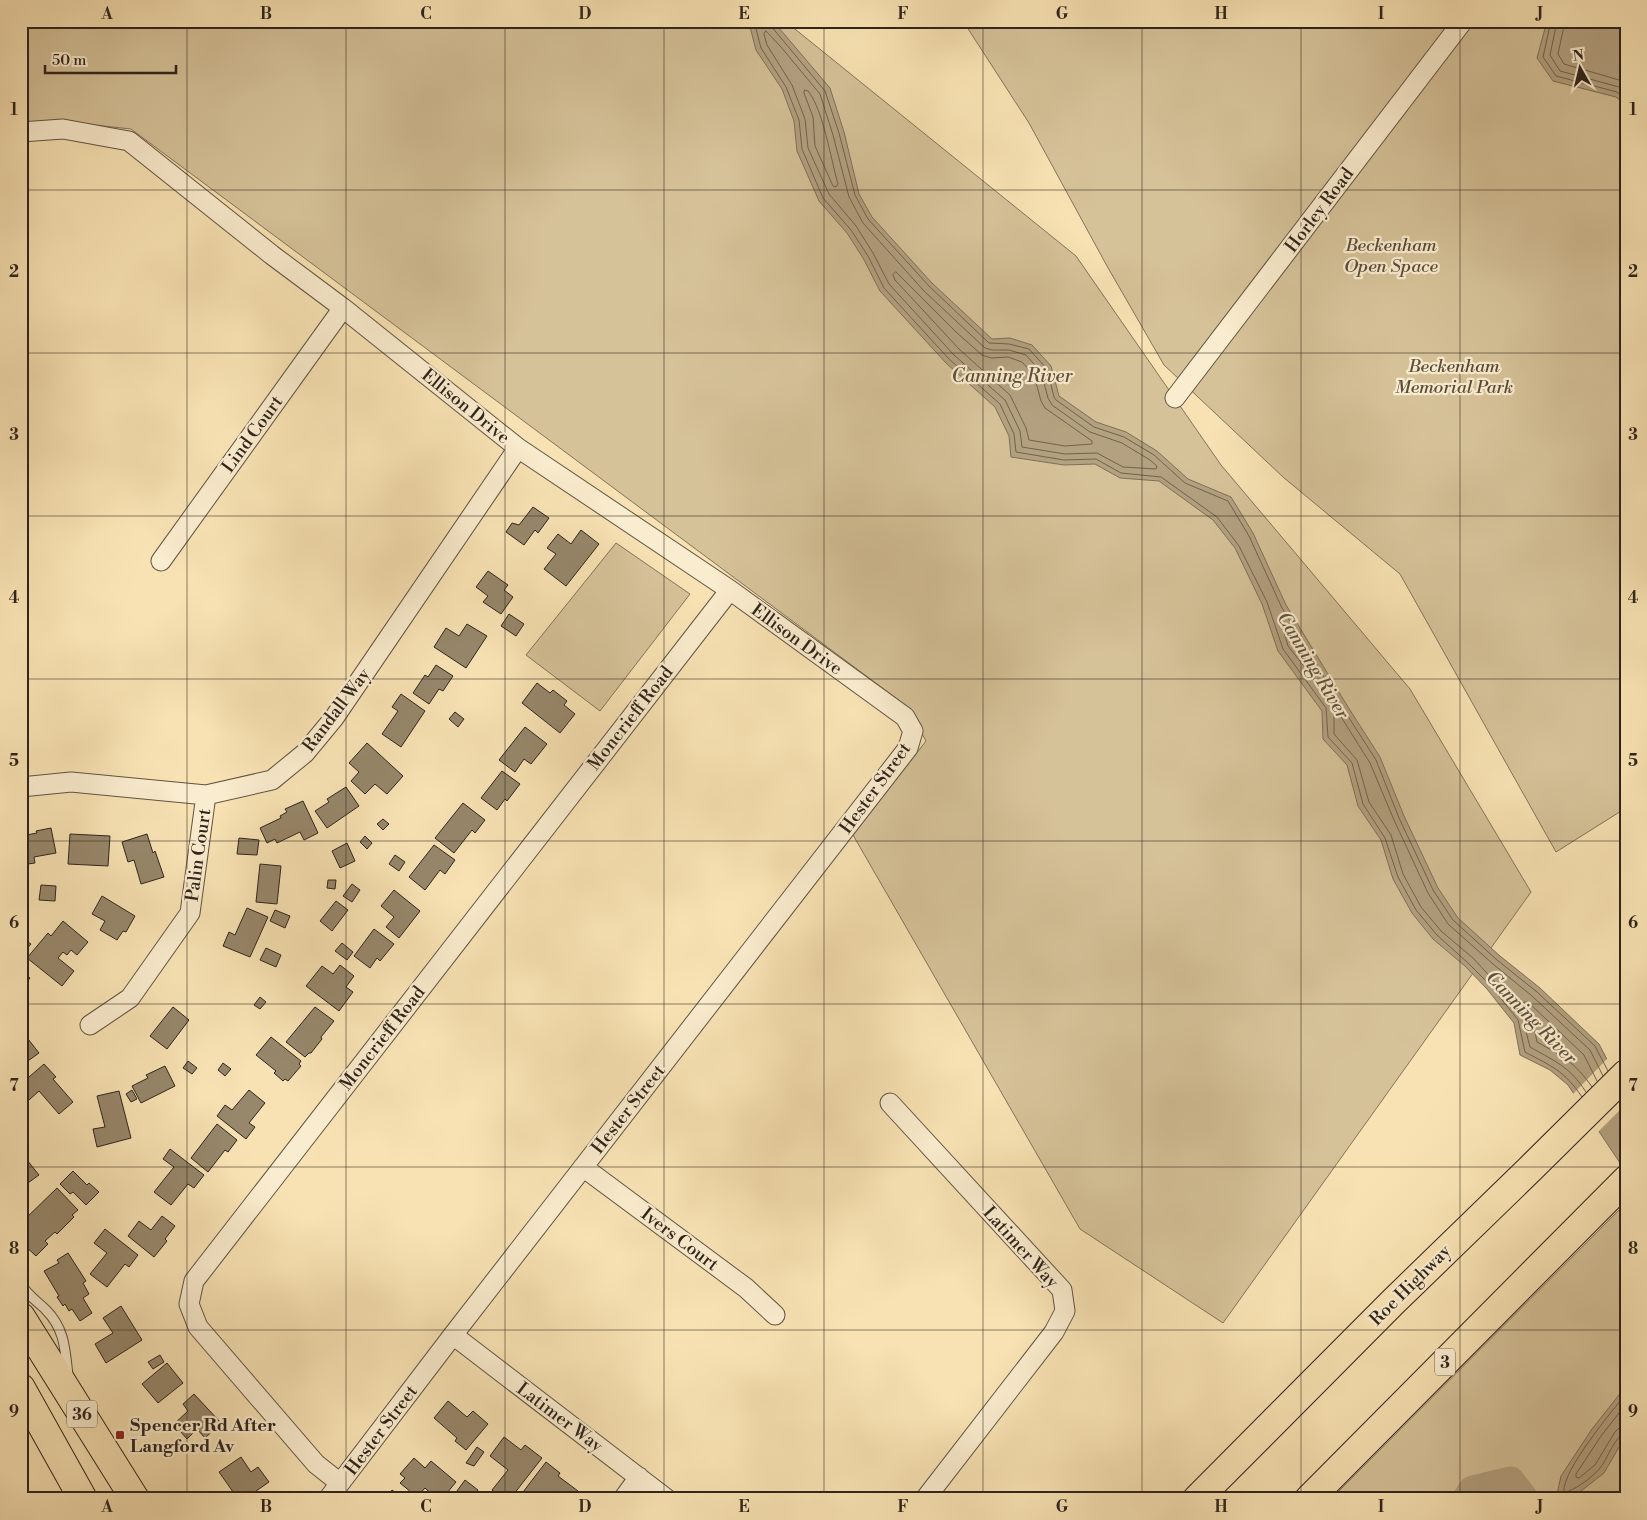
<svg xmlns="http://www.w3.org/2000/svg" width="1647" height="1520" font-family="'Libre Bodoni',serif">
	<rect width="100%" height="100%" fill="#f8e2b3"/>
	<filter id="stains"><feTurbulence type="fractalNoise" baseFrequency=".004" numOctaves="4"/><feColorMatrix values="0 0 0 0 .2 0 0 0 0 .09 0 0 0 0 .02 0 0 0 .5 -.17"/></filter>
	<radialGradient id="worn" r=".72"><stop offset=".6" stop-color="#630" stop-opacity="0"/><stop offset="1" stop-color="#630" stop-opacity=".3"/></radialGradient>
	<path fill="#d6c299" stroke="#82735a" d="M 21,21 L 785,21 L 1076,256 L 1221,465 L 1410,689 L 1531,892 L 1223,1323 L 1080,1229 L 853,835 L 926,741 L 908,707 L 131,129 L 66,122 L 21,125 Z
		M 963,21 L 1626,21 L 1626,808 L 1556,852 L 1400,574 L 1283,477 L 1164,365 L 1107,266 L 1029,123 Z
		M 616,543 L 690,594 L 600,711 L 526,655 Z
		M 1626,1203 L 1626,1499 L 1331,1499 Z"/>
	<path fill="#b3a180" stroke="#7e6f58" d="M 747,21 L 773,21 L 830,88 L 844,132 L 859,194 L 872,217 L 932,283 L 992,339 L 1010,338 L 1032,345 L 1051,366 L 1059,396 L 1096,422 L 1126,432 L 1157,451 L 1188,479 L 1231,497 L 1253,533 L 1286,605 L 1348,707 L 1380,757 L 1404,816 L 1438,888 L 1458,918 L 1500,956 L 1540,988 L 1599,1044 L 1626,1096 L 1626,1172 L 1568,1085 L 1550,1070 L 1520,1055 L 1514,1023 L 1487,989 L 1465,966 L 1433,939 L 1412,913 L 1393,879 L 1381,840 L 1358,806 L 1347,765 L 1323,739 L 1322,711 L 1278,651 L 1262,604 L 1235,548 L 1213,520 L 1159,481 L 1120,478 L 1095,464 L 1064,465 L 1011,457 L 1009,436 L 995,407 L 946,363 L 880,291 L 863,258 L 847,233 L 819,201 L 797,151 L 794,121 L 782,89 L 756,50 L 749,23 Z
		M 1547,21 L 1626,21 L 1626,105 L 1616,97 L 1553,81 L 1537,58 Z
		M 1626,1386 L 1626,1435 L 1604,1473 L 1581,1491 L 1565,1499 L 1556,1499 L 1561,1476 L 1592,1429 Z"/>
	<path fill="#f8e2b3" d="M 1609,1057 L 1626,1090 L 1626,1104 L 1597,1133 L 1572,1095 Z"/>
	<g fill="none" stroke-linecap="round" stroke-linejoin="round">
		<path stroke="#70624e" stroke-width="1" d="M 754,21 L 761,48 L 786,87 L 799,120 L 802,149 L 823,198 L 851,230 L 868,256 L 884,288 L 949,359 L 1000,404 L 1014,434 L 1016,452 L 1064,460 L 1096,459 L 1121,473 L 1161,477 L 1217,517 L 1239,546 L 1267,602 L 1283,649 L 1326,708 L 1328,737 L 1352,763 L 1363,804 L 1385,838 L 1398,877 L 1416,910 L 1437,935 L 1468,963 L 1491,986 L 1518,1020 L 1525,1052 C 1551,1066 1564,1070 1582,1097
			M 770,21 L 771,26 L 825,91 L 839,133 L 855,195 L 868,219 L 929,286 L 989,343 L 1009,344 L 1029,349 L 1047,369 L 1054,397 L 1056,400 L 1094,427 L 1124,437 L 1154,455 L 1185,483 L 1228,501 L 1249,536 L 1282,608 L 1344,710 L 1376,760 L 1399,818 L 1433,890 L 1453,920 L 1497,960 L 1537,992 L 1595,1046 L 1608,1071
			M 1551,21 L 1543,57 L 1556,76 L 1617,92 L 1626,99
			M 1557,21 L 1550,55 L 1560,71 L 1619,87 L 1626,91
			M 1565,21 L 1558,54 L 1564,64 L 1626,82
			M 766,31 L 781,47 L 820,94 L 833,135 L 849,197 L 863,223 L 924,291 L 985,348 L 992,350 L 1009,350 L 1026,355 L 1041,372 L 1048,398 L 1052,405 L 1090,432 L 1122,443 L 1150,460 L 1157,466 L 1156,469 L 1123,467 L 1097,453 L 1065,454 L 1022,447 L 1020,431 L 1005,400 L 954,355 L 889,284 L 873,253 L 856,226 L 829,194 L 808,148 L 805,119 L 792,85 L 767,45 L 764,34 Z
			M 805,90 L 808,91 C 823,109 831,160 838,184 L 836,187 L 833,186 L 815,146 L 813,117 L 804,93 Z
			M 896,272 L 956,332 L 982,355 L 991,358 L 1008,357 L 1022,362 L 1034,375 L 1041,401 L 1045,408 L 1092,441 L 1092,444 L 1065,446 L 1029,440 L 1026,428 L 1010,395 L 959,349 L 895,280 L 893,275 Z
			M 1285,630 L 1288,631 L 1307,662 L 1306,665 L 1303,665 L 1288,646 L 1284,632 Z
			M 1592,1087 C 1575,1062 1562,1056 1537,1042 L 1532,1017 L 1523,1005 L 1524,1002 L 1528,1002 L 1584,1055 L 1597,1081
			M 1586,1092 C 1569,1066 1556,1062 1530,1047 L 1522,1016 L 1495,982 L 1473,958 L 1441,931 L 1421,907 L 1403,874 L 1391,835 L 1369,802 L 1357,760 L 1334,734 L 1334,712 L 1338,712 L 1370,763 L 1394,820 L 1428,893 L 1448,924 L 1493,964 L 1532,996 L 1590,1050 L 1603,1076
			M 1626,1394 C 1611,1412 1562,1471 1564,1492 C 1573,1492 1594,1476 1600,1468 C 1607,1460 1615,1435 1626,1433
			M 1626,1404 L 1601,1436 L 1576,1474 L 1576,1477 L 1579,1478 L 1595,1465 L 1615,1432 L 1619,1428 L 1626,1427"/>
		<path stroke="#b3a180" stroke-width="31" d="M 1468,1499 L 1473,1491 L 1510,1482 L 1523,1499"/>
	</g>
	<path fill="#97876b" stroke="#2e241c" d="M 533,507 L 549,518 L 538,533 L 535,530 L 524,545 L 506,532 L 512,523 L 519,525 Z
		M 581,530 L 599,544 L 566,586 L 544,569 L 556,554 L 547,548 L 558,534 L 571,544 Z
		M 488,571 L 508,585 L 504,590 L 513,597 L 501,614 L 483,602 L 488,596 L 476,587 Z
		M 509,614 L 524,624 L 516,636 L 501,626 Z
		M 467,624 L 487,636 L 466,668 L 434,647 L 446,628 L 459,636 Z
		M 436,665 L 453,676 L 443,691 L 439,689 L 429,704 L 413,693 L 425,675 L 428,677 Z
		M 537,683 L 550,693 L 553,690 L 567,701 L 564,705 L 575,714 L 560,733 L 522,703 Z
		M 401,694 L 425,711 L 401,747 L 382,734 L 398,711 L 392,707 Z
		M 455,712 L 464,719 L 458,727 L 449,719 Z
		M 525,727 L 547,744 L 531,764 L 524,759 L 515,772 L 499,760 Z
		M 367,743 L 403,776 L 387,794 L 375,784 L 365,794 L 351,781 L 359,772 L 349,763 Z
		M 502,771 L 520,784 L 507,801 L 505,799 L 497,810 L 481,798 Z
		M 346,787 L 359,806 L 327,828 L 315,811 L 329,802 L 327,799 Z
		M 303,801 L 318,833 L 304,840 L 300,832 L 277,843 L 275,839 L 267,843 L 260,828 L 281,818 L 280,816 L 287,812 L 285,809 Z
		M 463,803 L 485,820 L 475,833 L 472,830 L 454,853 L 435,838 Z
		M 383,819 L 389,824 L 383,830 L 377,824 Z
		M 51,828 L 56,853 L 34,857 L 35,863 L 21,865 L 21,836 L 37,833 L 36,831 Z
		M 70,834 L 110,836 L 108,866 L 68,864 Z
		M 147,834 L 153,853 L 155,851 L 164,877 L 141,884 L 134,860 L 128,862 L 122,842 Z
		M 365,836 L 372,843 L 367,849 L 360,842 Z
		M 239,838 L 259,840 L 257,855 L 237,854 Z
		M 347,843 L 355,861 L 340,868 L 332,851 Z
		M 434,845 L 455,860 L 445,874 L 440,870 L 425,890 L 409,877 Z
		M 395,855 L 405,862 L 399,871 L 389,864 Z
		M 260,864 L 281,866 L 277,904 L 256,902 Z
		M 328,880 L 336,880 L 335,889 L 327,888 Z
		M 352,884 L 360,890 L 352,902 L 343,896 Z
		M 41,885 L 56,886 L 55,901 L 39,900 Z
		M 394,890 L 420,911 L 399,938 L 386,927 L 394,917 L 381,906 Z
		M 102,896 L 135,916 L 126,932 L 123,931 L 117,940 L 100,930 L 105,921 L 92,914 Z
		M 336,901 L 348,910 L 332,931 L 320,921 Z
		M 247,908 L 268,917 L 250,957 L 223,946 L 229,932 L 235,935 Z
		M 275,910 L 290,916 L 285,928 L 270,921 Z
		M 63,921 L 88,942 L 77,955 L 71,950 L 67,955 L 63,952 L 58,958 L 74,971 L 62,986 L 27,958 L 48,933 L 51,936 Z
		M 374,929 L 394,944 L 380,961 L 377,958 L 370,968 L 354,956 Z
		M 21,937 L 31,944 L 23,953 L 21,952 Z
		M 342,943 L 353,952 L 347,960 L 335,951 Z
		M 266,948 L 281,955 L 276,967 L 260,960 Z
		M 340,965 L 354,976 L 346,987 L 353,992 L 339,1011 L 306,986 L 322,966 L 333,974 Z
		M 21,971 L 30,978 L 21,989 Z
		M 260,997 L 266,1002 L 260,1009 L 254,1005 Z
		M 173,1007 L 189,1020 L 167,1049 L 150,1036 Z
		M 315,1007 L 334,1021 L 321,1037 L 322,1039 L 311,1053 L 309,1053 L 305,1057 L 286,1042 Z
		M 21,1030 L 39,1053 L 21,1066 Z
		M 271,1037 L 301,1061 L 299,1064 L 301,1066 L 288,1081 L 285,1079 L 283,1081 L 274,1073 L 276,1071 L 256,1055 Z
		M 188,1061 L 197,1068 L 192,1074 L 183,1068 Z
		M 223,1063 L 231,1069 L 225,1076 L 218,1070 Z
		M 44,1064 L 56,1077 L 53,1079 L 73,1102 L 59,1114 L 39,1091 L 29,1100 L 21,1091 L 21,1084 Z
		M 165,1066 L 175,1086 L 141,1103 L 132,1086 L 148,1078 L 146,1075 Z
		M 132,1090 L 137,1099 L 131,1102 L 126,1094 Z
		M 249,1090 L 265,1103 L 249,1123 L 255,1127 L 246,1139 L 217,1116 L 225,1105 L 232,1110 Z
		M 119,1091 L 131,1138 L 97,1147 L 93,1129 L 105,1127 L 97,1096 Z
		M 217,1124 L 237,1140 L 228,1152 L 225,1150 L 208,1172 L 191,1158 Z
		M 170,1149 L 204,1175 L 194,1188 L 188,1184 L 171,1205 L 154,1192 L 174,1167 L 163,1159 Z
		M 27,1160 L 39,1175 L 21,1188 L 21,1165 Z
		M 73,1171 L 87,1185 L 89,1183 L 99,1192 L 86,1205 L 73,1192 L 70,1194 L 60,1184 Z
		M 57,1188 L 78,1210 L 72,1215 L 74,1217 L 57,1234 L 55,1232 L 45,1241 L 48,1244 L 36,1256 L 24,1245 L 24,1243 L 21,1247 L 21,1223 Z
		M 162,1216 L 175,1226 L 165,1239 L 167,1241 L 154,1257 L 128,1236 L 139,1221 L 151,1230 Z
		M 105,1229 L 138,1255 L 129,1267 L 125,1264 L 107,1287 L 90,1274 L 107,1253 L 94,1243 Z
		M 68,1253 L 86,1281 L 83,1283 L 89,1294 L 83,1298 L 92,1313 L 80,1321 L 72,1309 L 69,1311 L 65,1304 L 63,1306 L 57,1297 L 59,1296 L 44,1271 L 59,1263 L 57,1260 Z
		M 121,1306 L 142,1340 L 106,1363 L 95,1344 L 113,1333 L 103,1318 Z
		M 160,1355 L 164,1362 L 153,1369 L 148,1362 Z
		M 167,1363 L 183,1383 L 158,1403 L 142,1384 Z
		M 194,1394 L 221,1423 L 205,1438 L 197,1429 L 187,1439 L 174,1424 L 188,1411 L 183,1404 Z
		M 448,1401 L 467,1417 L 473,1411 L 488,1424 L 466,1450 L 455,1441 L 457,1438 L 434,1418 Z
		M 504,1437 L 521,1450 L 525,1445 L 542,1458 L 510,1499 L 503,1499 L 492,1490 L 508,1470 L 490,1456 Z
		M 477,1447 L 484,1452 L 474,1466 L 466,1463 Z
		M 241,1457 L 251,1472 L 258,1467 L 269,1482 L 256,1491 L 261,1499 L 238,1499 L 219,1472 Z
		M 414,1458 L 425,1468 L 431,1461 L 456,1482 L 442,1499 L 437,1499 L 425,1488 L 417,1497 L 400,1483 L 405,1478 L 400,1474 Z
		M 546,1462 L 560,1473 L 558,1476 L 578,1491 L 571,1499 L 564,1499 L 559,1495 L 556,1499 L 524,1499 L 520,1496 Z
		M 465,1480 L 478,1490 L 472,1499 L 460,1499 L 454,1495 Z
		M 392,1490 L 404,1499 L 386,1499 Z"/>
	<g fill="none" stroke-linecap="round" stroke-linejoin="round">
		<g stroke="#605442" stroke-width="11">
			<path id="service" d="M 21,1284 C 27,1295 37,1301 46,1310 C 65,1329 65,1350 68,1375"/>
		</g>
		<g stroke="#605442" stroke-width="21">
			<path id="minor" d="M 21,132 L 63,129 L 129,141 L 272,255 L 343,308 L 518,448 L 730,590 L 905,717 L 913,731 L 908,748 L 453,1335 L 328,1499
				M 1175,398 L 1463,21
				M 161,561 L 343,308
				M 21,787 L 71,782 L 206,795 L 272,780 L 305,753 L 334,718 L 518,448
				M 90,1025 L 130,998 L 190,913 L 206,795
				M 890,1103 L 1062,1290 L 1065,1311 L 1054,1332 L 925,1499
				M 583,1167 L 746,1288 L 775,1315
				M 453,1335 L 667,1499
				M 340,1483 L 316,1464 L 198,1327 L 189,1304 L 194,1281 L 730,590
				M 623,1499 L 639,1477"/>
		</g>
		<g stroke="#2e241c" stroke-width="30">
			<path id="primary" d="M 21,1317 L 135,1499
				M 21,1388 L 83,1499"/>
		</g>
		<g stroke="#2e241c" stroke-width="30">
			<path id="motorway" d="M 1197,1499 L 1393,1302 L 1530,1169 L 1626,1074
				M 1309,1499 L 1626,1180"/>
		</g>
		<use href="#service" stroke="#faecce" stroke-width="9"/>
		<use href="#minor" stroke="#faecce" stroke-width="19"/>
		<use href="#primary" stroke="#f8e2b3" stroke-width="28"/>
		<use href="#motorway" stroke="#f8e2b3" stroke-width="28"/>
	</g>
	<path fill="none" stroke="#2e241c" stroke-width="1" stroke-opacity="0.55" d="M 187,21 L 187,1499M 346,21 L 346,1499M 505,21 L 505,1499M 664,21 L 664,1499M 824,21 L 824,1499M 983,21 L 983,1499M 1142,21 L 1142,1499M 1301,21 L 1301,1499M 1460,21 L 1460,1499M 21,190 L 1626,190M 21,353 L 1626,353M 21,516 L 1626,516M 21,679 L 1626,679M 21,841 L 1626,841M 21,1004 L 1626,1004M 21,1167 L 1626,1167M 21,1330 L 1626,1330"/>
	<rect fill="#8f2418" stroke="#faecce" stroke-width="2" x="115" y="1430" width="10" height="10" rx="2.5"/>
	<g text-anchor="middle" stroke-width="4.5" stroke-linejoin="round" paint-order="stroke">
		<g fill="#faecce" stroke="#6b6051" stroke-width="1">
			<rect x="1435" y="1348.5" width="20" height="27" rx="4"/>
			<rect x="67" y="1400.5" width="30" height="27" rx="4"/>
		</g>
		<g font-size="16" font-weight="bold" fill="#2e241c">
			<text x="1445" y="1368">3</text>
			<text x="82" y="1420">36</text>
		</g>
		<g font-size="18" fill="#2e241c" stroke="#faecce">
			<text transform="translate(1319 210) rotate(-53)" y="6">Horley Road</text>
			<text transform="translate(466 406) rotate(39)" y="6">Ellison Drive</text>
			<text transform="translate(252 434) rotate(-54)" y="6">Lind Court</text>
			<text transform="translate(797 639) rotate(36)" y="6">Ellison Drive</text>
			<text transform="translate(336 710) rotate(-53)" y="6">Randall Way</text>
			<text transform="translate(630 718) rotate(-52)" y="6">Moncrieff Road</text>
			<text transform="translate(875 788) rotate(-54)" y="6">Hester Street</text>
			<text transform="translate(198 855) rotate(-82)" y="6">Palin Court</text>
			<text transform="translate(382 1038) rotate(-52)" y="6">Moncrieff Road</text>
			<text transform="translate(628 1109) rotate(-52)" y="6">Hester Street</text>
			<text transform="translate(680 1239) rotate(37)" y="6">Ivers Court</text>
			<text transform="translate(1021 1247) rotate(48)" y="6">Latimer Way</text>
			<text transform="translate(1410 1285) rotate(-45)" y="6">Roe Highway</text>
			<text transform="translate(560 1417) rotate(37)" y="6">Latimer Way</text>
			<text transform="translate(381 1430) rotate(-53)" y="6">Hester Street</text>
		</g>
		<g font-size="18" font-style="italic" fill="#584c3b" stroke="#faecce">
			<text x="1391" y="251">Beckenham<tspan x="1391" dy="21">Open Space</tspan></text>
			<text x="1454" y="372">Beckenham<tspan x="1454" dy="21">Memorial Park</tspan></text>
		</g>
		<g font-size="18" font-weight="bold" fill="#2e241c" stroke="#faecce" text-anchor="start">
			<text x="130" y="1431">Spencer Rd After<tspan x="130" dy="21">Langford Av</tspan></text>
		</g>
		<g font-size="19" font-style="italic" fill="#5d503f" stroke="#faecce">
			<text x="1012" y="382">Canning River</text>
			<text transform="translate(1314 665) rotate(59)" y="7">Canning River</text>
			<text transform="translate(1532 1017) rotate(46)" y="7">Canning River</text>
		</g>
	</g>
	<rect width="1647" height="1520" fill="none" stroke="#f8e2b3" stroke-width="55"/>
	<g transform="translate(1580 68) rotate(352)" stroke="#faecce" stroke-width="4" paint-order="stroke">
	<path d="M0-4L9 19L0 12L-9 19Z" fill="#2e241c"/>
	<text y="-8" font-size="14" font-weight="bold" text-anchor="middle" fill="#2e241c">N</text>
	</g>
	<path d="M45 65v8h131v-8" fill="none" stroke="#2e241c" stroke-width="2.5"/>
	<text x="52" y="65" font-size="15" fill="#2e241c" stroke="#faecce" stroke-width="4" paint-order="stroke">50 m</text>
	<rect x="28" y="28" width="1592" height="1464" fill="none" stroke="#2e241c" stroke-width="2"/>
	<g font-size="16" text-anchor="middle" font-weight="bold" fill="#2e241c">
		<text x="107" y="19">A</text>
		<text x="266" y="19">B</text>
		<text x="426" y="19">C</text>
		<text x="585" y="19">D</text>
		<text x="744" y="19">E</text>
		<text x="903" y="19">F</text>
		<text x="1062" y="19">G</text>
		<text x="1221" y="19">H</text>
		<text x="1381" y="19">I</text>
		<text x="1540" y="19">J</text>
		<text x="14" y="115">1</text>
		<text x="1633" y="115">1</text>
		<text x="14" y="277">2</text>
		<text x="1633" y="277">2</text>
		<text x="14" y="440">3</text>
		<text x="1633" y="440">3</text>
		<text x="14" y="603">4</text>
		<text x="1633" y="603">4</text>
		<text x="14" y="766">5</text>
		<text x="1633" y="766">5</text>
		<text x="14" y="928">6</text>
		<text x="1633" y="928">6</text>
		<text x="14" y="1091">7</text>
		<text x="1633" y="1091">7</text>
		<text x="14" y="1254">8</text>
		<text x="1633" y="1254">8</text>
		<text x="14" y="1417">9</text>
		<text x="1633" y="1417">9</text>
		<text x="107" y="1512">A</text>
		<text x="266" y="1512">B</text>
		<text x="426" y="1512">C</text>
		<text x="585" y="1512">D</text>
		<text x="744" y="1512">E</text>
		<text x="903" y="1512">F</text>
		<text x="1062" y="1512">G</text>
		<text x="1221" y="1512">H</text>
		<text x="1381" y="1512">I</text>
		<text x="1540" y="1512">J</text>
	</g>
	<rect width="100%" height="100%" filter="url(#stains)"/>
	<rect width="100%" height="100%" fill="url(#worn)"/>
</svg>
